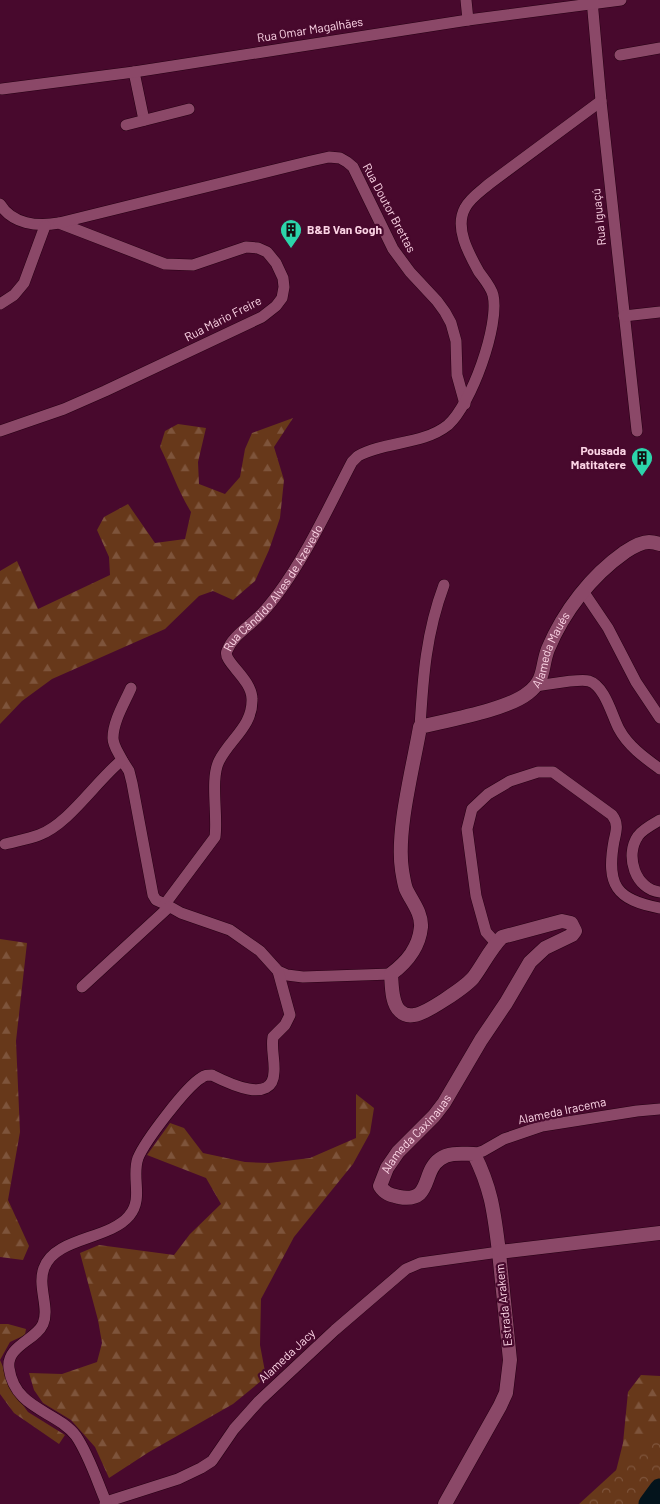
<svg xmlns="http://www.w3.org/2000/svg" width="660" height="1504" font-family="Barlow,sans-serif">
	<defs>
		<pattern id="forest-firs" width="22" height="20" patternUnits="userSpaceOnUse" patternTransform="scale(1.25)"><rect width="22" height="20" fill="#67381a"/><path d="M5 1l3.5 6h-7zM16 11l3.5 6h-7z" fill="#7e543b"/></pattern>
		<pattern id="park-crowns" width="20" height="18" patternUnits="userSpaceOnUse" patternTransform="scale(1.25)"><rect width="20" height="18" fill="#67381a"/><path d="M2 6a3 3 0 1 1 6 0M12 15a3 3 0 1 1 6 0" fill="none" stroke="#7e543b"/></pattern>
	</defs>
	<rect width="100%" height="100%" fill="#48092d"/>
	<path fill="url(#forest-firs)" d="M 293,418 L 274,447 L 284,480 L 280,518 L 269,550 L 255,581 L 233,600 L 213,591 L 199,596 L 165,629 L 52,679 L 22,701 L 0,724 L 0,571 L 17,561 L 38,609 L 110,575 L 109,557 L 97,530 L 104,517 L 128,504 L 155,543 L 185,539 L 191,512 C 178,491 171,469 160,447 L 165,431 L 178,424 L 206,428 L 198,462 L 199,484 L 225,494 L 240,477 L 245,449 L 252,433 Z
		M 0,939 L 27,943 L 16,1041 L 20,1132 L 8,1200 L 29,1246 L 23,1260 L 0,1257 Z
		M 356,1094 L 374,1108 L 370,1133 L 353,1164 L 294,1237 L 261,1299 L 260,1345 L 266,1377 L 233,1404 L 149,1452 L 109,1478 L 95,1447 L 71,1420 L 43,1403 L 34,1390 L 29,1373 L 62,1374 L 97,1362 L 102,1343 L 98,1320 L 80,1253 L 99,1245 L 174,1255 L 190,1234 L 221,1204 L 206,1178 L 147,1155 L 170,1123 L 184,1128 L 203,1153 L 245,1162 L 269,1163 L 310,1158 L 356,1138 Z
		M 0,1324 L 8,1324 L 26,1329 L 25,1335 L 10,1342 L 0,1360 L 15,1394 L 28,1412 L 65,1435 L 59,1444 L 14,1413 L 0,1394 Z
		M 641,1375 L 660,1376 L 660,1504 L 588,1504 L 612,1487 L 623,1443 L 628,1392 Z"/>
	<path fill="url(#park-crowns)" d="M 660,1430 L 660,1504 L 579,1504 Z"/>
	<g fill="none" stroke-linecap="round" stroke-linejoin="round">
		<path stroke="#04141c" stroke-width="21" d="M 649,1504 L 660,1489"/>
		<g stroke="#270014" stroke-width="12">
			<g id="minor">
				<path d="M 466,0 L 468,20"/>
				<path d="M 592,0 L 601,101 L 637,431"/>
				<path d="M 620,55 L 660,48"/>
				<path d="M 134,72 L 144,120"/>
				<path d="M 2,89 L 134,72 L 468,20 L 621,0"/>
				<path d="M 126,125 L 189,109"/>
				<path d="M 0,204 C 12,224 37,227 59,223 L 165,264 L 193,265 L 246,247 L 258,248 L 267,252 L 276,263 L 283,278 L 284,287 L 282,298 L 276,306 L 262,317 L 105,391 L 64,409 L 0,431"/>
				<path d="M 59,223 L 311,161 L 329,157 L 340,158 L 347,162 L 353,167 L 393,249 L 410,272 L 437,301 L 445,312 L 451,323 L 456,341 L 457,375 L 465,404"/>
				<path d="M 0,304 L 14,295 L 24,283 L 45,226"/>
				<path d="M 624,316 L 660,312"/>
				<path d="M 583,591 L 608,628 L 636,682 L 660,718"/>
				<path d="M 535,686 C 547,685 579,678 589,681 C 605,686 612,716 619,729 C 628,746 645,758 660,769"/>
				<path d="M 420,727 C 423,677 426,633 444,585"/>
				<path d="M 122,760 L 129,771 L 132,783 L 153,895 L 156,900 L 165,904"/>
				<path d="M 660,820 C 653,824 642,830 638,836 C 624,856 636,890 660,892"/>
				<path d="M 5,844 C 16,841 28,839 39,835 C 69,824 96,781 122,760 C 119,753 113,746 113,738 C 113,721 125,702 131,688"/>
				<path d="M 496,943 L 486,932 L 476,896 L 467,829 L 472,809 L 488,794 L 510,781 L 538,772 L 553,772 L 612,815 C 619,824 616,832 614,841 C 606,885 616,900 660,908"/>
				<path id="s1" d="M 391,974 L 303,977 L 287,975 L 278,971 L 260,951 L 230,930 L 181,913 L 165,904 L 215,837 C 218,815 210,779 219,761 C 230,739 253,726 252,699 C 252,679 222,661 227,651 C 232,637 247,628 257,618 C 265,611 271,603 277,595 C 307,555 329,506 352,462 L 358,456 C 385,441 423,445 448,425 C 471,405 500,325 493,295 C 491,287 484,279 479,272 C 469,254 454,228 465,208 C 470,198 481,191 489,184 L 601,101"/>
				<path d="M 82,987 L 169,907"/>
				<path d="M 474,1154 L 483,1151 L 504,1139 L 542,1126 L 637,1111 L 660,1109"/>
				<path d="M 106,1502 L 178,1479 L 201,1468 L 212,1461 L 234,1429 L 259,1401 L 335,1330 L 406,1269 L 420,1263 L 499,1252"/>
				<path d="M 105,1504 L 106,1502 C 97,1481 89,1455 76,1436 C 56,1410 15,1410 9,1368 C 6,1346 36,1340 43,1324 C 50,1308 37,1286 44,1268 C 55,1237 109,1240 129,1216 C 144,1199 131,1177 138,1158 C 145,1141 186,1087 201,1078 C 205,1075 207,1075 212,1075 C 226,1082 273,1106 274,1072 C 275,1060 271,1049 273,1037 L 285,1025 L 290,1015 L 278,971"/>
			</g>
		</g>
		<g stroke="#270014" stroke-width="15">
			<g id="tertiary">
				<path id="s2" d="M 499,1252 C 494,1213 492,1190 474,1154 C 462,1154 450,1152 440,1159 C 421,1172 433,1203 399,1197 C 391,1195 385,1194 380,1186 L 387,1168 L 398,1152 L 434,1116 L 444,1103 L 481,1040 L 506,1003 L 530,962 L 545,948 L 572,935 L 575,931 L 571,923 L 562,921 L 502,937 C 490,949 483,965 473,978 C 465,987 426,1014 414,1015 C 409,1016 404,1015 400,1011 C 391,1003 392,984 391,974 C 407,962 419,948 421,927 C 422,913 412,902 406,889 C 404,883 403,876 402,870 C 396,831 413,768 420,727 C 448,720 507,710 528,693 C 546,679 541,667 548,649 C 564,611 591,576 625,552 C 631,548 641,542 649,542 C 652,542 657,543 660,544"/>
				<path d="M 445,1504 L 500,1406 L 506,1393 L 510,1360 L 499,1252 L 660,1233"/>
			</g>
		</g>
		<use href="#minor" stroke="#8b4868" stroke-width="11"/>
		<use href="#tertiary" stroke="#8b4868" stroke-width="14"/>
	</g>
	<defs>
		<g id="building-pin" transform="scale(1.125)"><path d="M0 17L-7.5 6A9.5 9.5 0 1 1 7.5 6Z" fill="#2cd5ab" stroke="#48092d"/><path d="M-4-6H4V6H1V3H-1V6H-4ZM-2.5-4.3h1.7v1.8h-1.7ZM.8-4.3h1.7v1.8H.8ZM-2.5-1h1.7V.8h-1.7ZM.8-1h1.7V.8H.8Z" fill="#111"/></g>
	</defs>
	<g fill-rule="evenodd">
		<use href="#building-pin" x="291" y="230"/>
		<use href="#building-pin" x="642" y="458"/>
	</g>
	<g text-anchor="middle" stroke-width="4.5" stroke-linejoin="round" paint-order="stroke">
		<g font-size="12" fill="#fcd4e5" stroke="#48092d">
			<text transform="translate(310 30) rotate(-9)" y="4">Rua Omar Magalhães</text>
			<text transform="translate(389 208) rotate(62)" y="4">Rua Doutor Brettas</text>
			<text transform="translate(599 217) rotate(-96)" y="4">Rua Iguaçú</text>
			<text transform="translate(223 319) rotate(-27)" y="4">Rua Mário Freire</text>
			<text dy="4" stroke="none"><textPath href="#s1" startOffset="614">Rua Cândido Alves de Azevedo</textPath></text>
			<text dy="4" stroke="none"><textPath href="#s2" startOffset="1230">Alameda Maués</textPath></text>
			<text transform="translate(562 1111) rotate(-12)" y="4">Alameda Iracema</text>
			<text dy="4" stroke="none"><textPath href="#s2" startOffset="286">Alameda Caxinauas</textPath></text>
			<text transform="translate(504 1305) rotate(-96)" y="4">Estrada Arakem</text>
			<text transform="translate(287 1356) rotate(-43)" y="4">Alameda Jacy</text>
		</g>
		<g font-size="12" font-weight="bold" fill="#fcd4e5" stroke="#48092d" text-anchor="start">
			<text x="307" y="234">B&amp;B Van Gogh</text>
			<text x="626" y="455" text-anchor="end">Pousada<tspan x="626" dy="14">Matitatere</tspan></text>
		</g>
	</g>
</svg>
